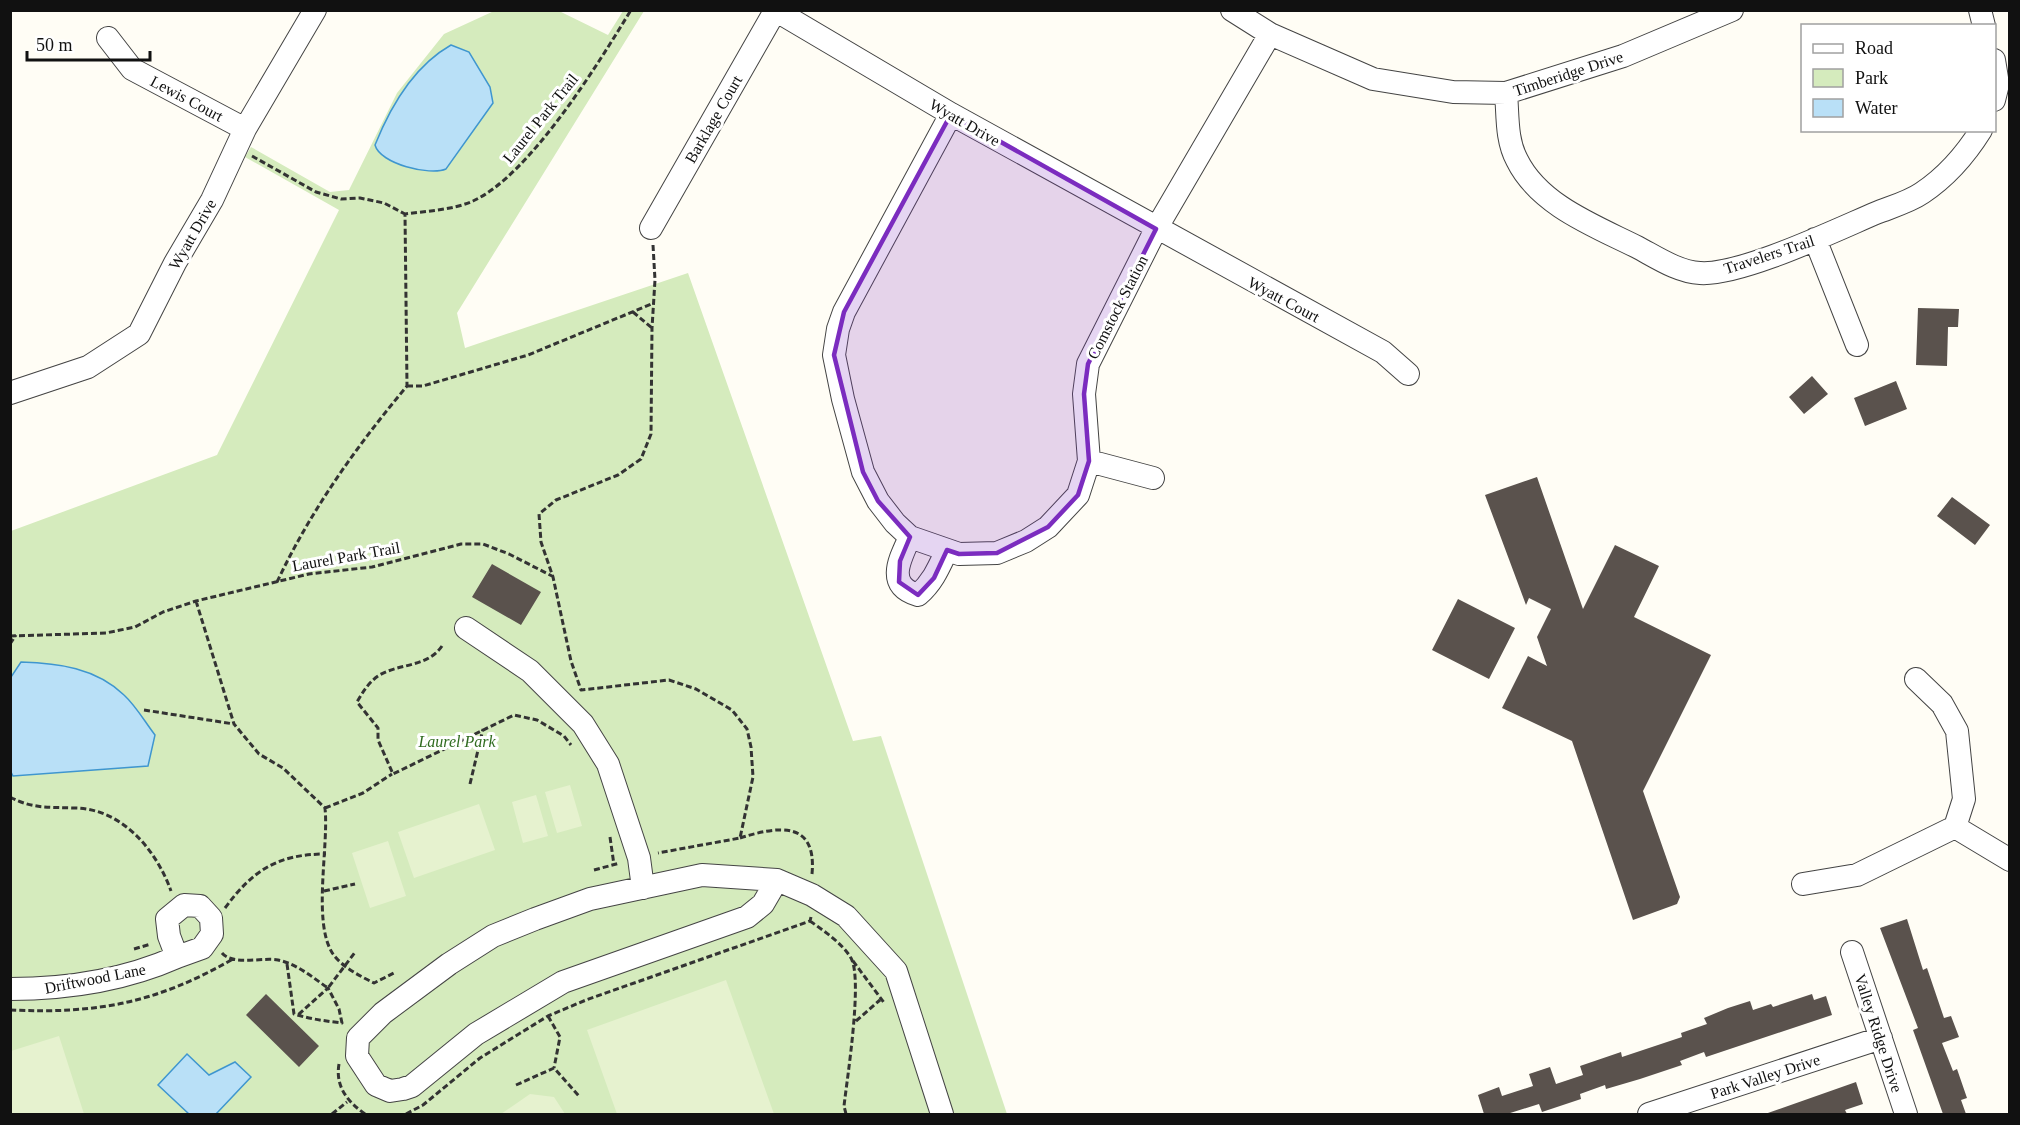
<svg xmlns="http://www.w3.org/2000/svg" width="2020" height="1125" font-family="'Times New Roman',serif">
	<rect width="100%" height="100%" fill="#fffdf5"/>
	<path fill="#d5ebbd" d="M 557,10 L 608,35 L 623,11 L 644,11 L 457,313 L 465,348 L 688,273 L 853,741 L 881,736 L 1007,1114 L 11,1114 L 11,531 L 217,455 L 339,210 L 245,157 L 251,147 L 330,192 L 349,190 L 397,93 L 444,34 L 494,11 Z"/>
	<path fill="#e6f2cf" d="M 570,785 L 582,826 L 557,833 L 545,792 Z
		M 536,795 L 548,836 L 523,843 L 512,802 Z
		M 479,804 L 495,850 L 414,878 L 398,832 Z
		M 388,841 L 406,896 L 370,908 L 352,853 Z
		M 726,980 L 774,1114 L 617,1114 L 587,1030 Z
		M 59,1036 L 84,1114 L 11,1114 L 11,1051 Z
		M 530,1094 L 554,1097 L 565,1114 L 501,1114 Z"/>
	<path fill="#b9e0f7" stroke="#3f96cf" stroke-width="1.5" d="M 451,45 L 469,52 L 490,87 L 493,103 L 446,169 C 430,176 380,164 375,145 C 391,105 414,66 451,45 Z
		M 21,662 C 58,663 96,668 124,695 C 136,706 145,722 155,735 L 148,766 L 13,776 L 10,770 L 11,677 Z
		M 187,1054 L 209,1075 L 235,1062 L 251,1077 L 216,1114 L 189,1114 L 158,1085 Z"/>
	<path fill="#5a524d" d="M 1918,308 L 1959,309 L 1958,327 L 1948,327 L 1947,366 L 1916,365 Z
		M 1812,376 L 1828,394 L 1804,414 L 1789,397 Z
		M 1896,381 L 1907,409 L 1865,426 L 1854,398 Z
		M 1537,477 L 1583,609 L 1615,545 L 1659,566 L 1634,617 L 1711,655 L 1643,791 L 1680,897 L 1677,904 L 1633,920 L 1572,741 L 1502,708 L 1528,656 L 1547,666 L 1537,637 L 1551,609 L 1529,598 L 1526,605 L 1485,495 Z
		M 1952,497 L 1990,525 L 1975,545 L 1937,516 Z
		M 492,564 L 541,592 L 521,625 L 472,597 Z
		M 1458,599 L 1515,628 L 1489,679 L 1432,650 Z
		M 1907,919 L 1923,970 L 1927,968 L 1944,1018 L 1951,1016 L 1959,1037 L 1942,1043 L 1953,1071 L 1957,1069 L 1967,1098 L 1961,1100 L 1966,1114 L 1943,1114 L 1913,1030 L 1918,1028 L 1880,928 Z
		M 266,994 L 319,1046 L 299,1067 L 246,1015 Z
		M 1812,994 L 1814,1000 L 1826,996 L 1832,1015 L 1706,1057 L 1704,1052 L 1680,1061 L 1682,1065 L 1640,1079 L 1606,1089 L 1605,1085 L 1580,1094 L 1581,1099 L 1542,1112 L 1539,1104 L 1507,1114 L 1484,1114 L 1478,1095 L 1499,1087 L 1502,1096 L 1533,1086 L 1529,1074 L 1550,1067 L 1556,1084 L 1583,1075 L 1580,1066 L 1621,1052 L 1622,1057 L 1682,1037 L 1681,1033 L 1707,1024 L 1704,1018 L 1728,1008 L 1750,1001 L 1753,1010 L 1771,1004 L 1773,1007 Z
		M 1856,1082 L 1863,1104 L 1845,1110 L 1847,1114 L 1765,1114 Z"/>
	<g fill="none" stroke-linecap="round" stroke-linejoin="round">
		<g stroke="#444" stroke-width="24">
			<path id="minor" d="M 775,10 L 951,114 L 1383,352 L 1408,374
				M 1232,10 L 1270,34 L 1373,79 L 1453,92 L 1506,93 L 1623,56 L 1732,10
				M 1980,10 L 1984,26
				M 108,38 L 132,69 L 245,129
				M 1994,60 L 1998,84 L 1994,100
				M 1506,93 C 1508,115 1506,140 1517,160 C 1539,205 1595,226 1637,247 C 1656,257 1678,272 1700,273 C 1740,276 1836,230 1876,213 C 1891,207 1909,202 1922,193 C 1946,177 1966,154 1981,130
				M 951,114 L 844,312 L 838,329 L 834,355 L 843,399 L 863,472 L 878,501 L 895,523 L 910,537 L 959,554 L 997,553 L 1026,541 L 1048,527 L 1078,495 L 1089,461 L 1084,394 L 1088,364 L 1156,229 L 1270,34
				M 651,228 L 775,11
				M 1815,239 L 1857,345
				M 10,393 L 88,367 L 139,334 L 175,263 L 212,200 L 245,129 L 315,10
				M 1089,461 L 1153,478
				M 910,537 C 900,559 885,585 918,595 C 933,582 939,567 947,550
				M 466,628 L 530,671 L 583,724 L 608,764 L 639,858 L 643,888
				M 1955,827 L 2010,860
				M 777,880 L 763,904 L 747,917 L 563,982 L 476,1034 L 412,1086 L 403,1089 L 390,1091 L 376,1085 L 357,1056 L 358,1038 L 383,1013 L 449,964 L 493,936 L 535,919 L 590,899 L 702,875 L 777,880 L 812,895 L 846,916 L 896,971 L 942,1114
				M 1803,884 L 1857,875 L 1955,827 L 1964,799 L 1957,731 L 1942,704 L 1916,679
				M 184,905 L 200,906 L 211,918 L 212,934 L 202,948 L 177,957 L 169,936 L 167,919 Z
				M 1852,952 L 1906,1114
				M 10,989 C 68,989 125,980 177,957
				M 1649,1114 L 1881,1038"/>
		</g>
		<path stroke="#333" stroke-width="3" stroke-dasharray="6 3" stroke-linecap="butt" d="M 252,156 L 316,192 L 341,199 L 360,198 L 384,203 L 405,214
			M 653,245 L 655,280 L 652,328 L 651,434 L 641,459 L 618,475 L 556,500 L 539,514 L 541,542 L 553,577 L 571,661 L 581,690 L 669,680 L 696,689 L 732,710 L 747,729 L 751,747 L 753,777 L 740,838 L 658,853
			M 633,312 L 652,328
			M 407,386 L 423,386 L 528,355 L 654,303
			M 277,582 C 311,510 356,447 407,386 L 405,214 C 427,211 453,210 473,201 C 530,175 598,64 631,10
			M 196,601 L 234,724 L 259,754 L 283,768 L 325,808 C 329,847 312,923 333,954 C 342,967 360,976 374,983 L 394,973
			M 10,636 L 106,633 L 135,627 L 163,612 L 196,601 L 309,574 L 372,567 L 461,544 L 483,544 L 509,554 L 552,576
			M 10,644 L 16,635
			M 442,646 C 427,668 398,663 378,676 C 368,683 363,692 357,702 L 378,728 L 378,740 L 393,774 L 514,715 L 537,720 L 564,736 L 571,745
			M 144,710 L 234,724
			M 470,784 L 483,729
			M 10,797 C 32,809 50,807 74,808 C 121,808 156,849 171,891
			M 325,808 L 363,793 L 392,774
			M 610,837 L 614,865
			M 740,838 C 778,826 817,820 812,874
			M 594,870 L 620,863
			M 324,891 L 355,884
			M 225,908 C 253,870 278,854 326,854
			M 810,921 C 824,931 842,943 851,958 C 863,979 847,1079 844,1106 L 846,1114
			M 134,949 L 151,944
			M 222,953 C 233,966 262,957 278,960 C 297,964 312,977 328,988 L 356,951
			M 853,961 L 885,1004
			M 287,964 L 294,1014 C 310,1019 325,1021 342,1023 L 339,1009 L 328,988 L 298,1015
			M 10,1010 C 98,1014 156,1003 233,959
			M 548,1016 L 560,1037 L 554,1068
			M 856,1021 L 880,1000
			M 339,1064 C 335,1087 348,1102 365,1114
			M 516,1085 L 554,1068 L 579,1096
			M 332,1114 L 347,1102
			M 406,1114 L 423,1105 L 480,1058 L 548,1016 L 586,1000 L 810,921 L 811,917"/>
		<use href="#minor" stroke="#fff" stroke-width="22"/>
	</g>
	<path fill="#7b2cbf" fill-opacity="0.2" stroke="#7b2cbf" stroke-width="4.5" stroke-linejoin="round" d="M 951,114 L 1156,229 L 1088,364 L 1084,394 L 1089,461 L 1078,495 L 1048,527 L 997,553 L 959,554 L 947,550 L 934,578 L 918,595 L 899,582 L 900,561 L 910,537 L 878,501 L 863,472 L 834,355 L 844,312 Z"/>
	<g text-anchor="middle" stroke-width="6" stroke-linejoin="round" paint-order="stroke">
		<g font-size="16" fill="#111" stroke="#fff">
			<text transform="translate(1568 73) rotate(-18)" y="6">Timberidge Drive</text>
			<text transform="translate(187 98) rotate(28)" y="6">Lewis Court</text>
			<text transform="translate(540 118) rotate(-51)" y="6">Laurel Park Trail</text>
			<text transform="translate(713 119) rotate(-60)" y="6">Barklage Court</text>
			<text transform="translate(965 122) rotate(30)" y="6">Wyatt Drive</text>
			<text transform="translate(192 234) rotate(-60)" y="6">Wyatt Drive</text>
			<text transform="translate(1769 254) rotate(-18)" y="6">Travelers Trail</text>
			<text transform="translate(1284 299) rotate(28)" y="6">Wyatt Court</text>
			<text transform="translate(1117 307) rotate(-63)" y="6">Comstock Station</text>
			<text transform="translate(346 556) rotate(-10)" y="6">Laurel Park Trail</text>
			<text transform="translate(95 978) rotate(-11)" y="6">Driftwood Lane</text>
			<text transform="translate(1879 1033) rotate(72)" y="6">Valley Ridge Drive</text>
			<text transform="translate(1765 1076) rotate(-18)" y="6">Park Valley Drive</text>
		</g>
		<g font-size="16" font-style="italic" fill="#2f6b1f" stroke="#fff">
			<text x="457" y="747">Laurel Park</text>
		</g>
	</g>
	<rect width="2020" height="1125" fill="none" stroke="#111111" stroke-width="24"/>
	<rect x="1801" y="24" width="195" height="108" fill="#ffffff" stroke="#a0a0a0" stroke-width="1.5"/>
	<rect x="1813" y="44" width="30" height="9" fill="#ffffff" stroke="#a0a0a0" stroke-width="1.5"/>
	<text x="1855" y="54" font-size="18" fill="#111111">Road</text>
	<rect x="1813" y="69" width="30" height="18" fill="#d5ebbd" stroke="#a0a0a0" stroke-width="1.5"/>
	<text x="1855" y="84" font-size="18" fill="#111111">Park</text>
	<rect x="1813" y="99" width="30" height="18" fill="#b9e0f7" stroke="#a0a0a0" stroke-width="1.5"/>
	<text x="1855" y="114" font-size="18" fill="#111111">Water</text>
	<path d="M27 51v9h123v-9" fill="none" stroke="#111111" stroke-width="3"/>
	<text x="36" y="51" font-size="18" fill="#111111" stroke="#ffffff" stroke-width="4.5" paint-order="stroke">50 m</text>
</svg>
